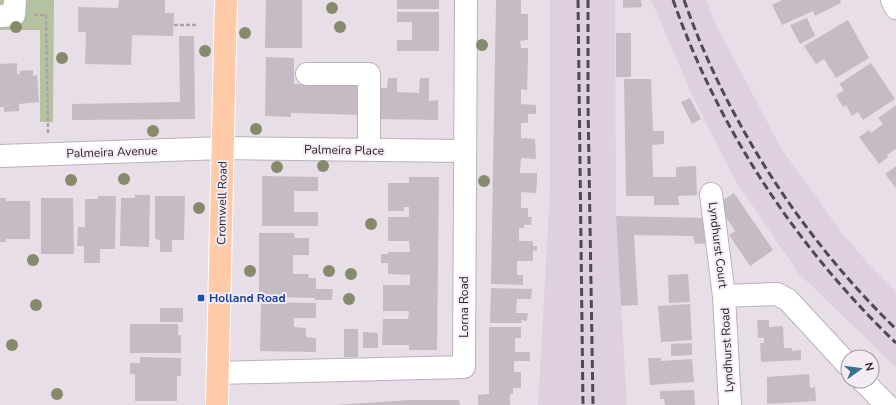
<svg xmlns="http://www.w3.org/2000/svg" width="896" height="405" font-family="'Nunito Sans',sans-serif">
	<rect width="100%" height="100%" fill="#e8dee8"/>
	<path fill="#dfd0df" d="M 550,0 L 615,0 L 616,216 L 627,405 L 538,405 L 550,190 Z
		M 651,0 L 706,0 L 715,23 L 781,148 L 842,233 L 867,262 L 896,291 L 896,367 L 799,274 L 735,180 L 692,95 Z"/>
	<path fill="#b5c29f" d="M 0,0 L 54,0 L 53,122 L 40,122 L 40,30 L 0,30 Z"/>
	<path fill="#c5bbc5" d="M 119,0 L 165,0 L 165,13 L 174,13 L 173,36 L 132,35 L 131,65 L 85,64 L 86,32 L 78,32 L 78,7 L 118,8 Z
		M 266,0 L 302,0 L 302,48 L 265,48 Z
		M 397,0 L 439,0 L 439,9 L 397,9 Z
		M 496,0 L 521,0 L 521,14 L 528,14 L 528,40 L 520,41 L 521,48 L 528,48 L 528,58 L 527,90 L 521,89 L 521,104 L 536,105 L 536,114 L 528,114 L 528,123 L 521,123 L 521,138 L 535,139 L 536,159 L 521,158 L 520,173 L 537,173 L 537,183 L 536,193 L 521,192 L 521,208 L 528,208 L 528,217 L 532,217 L 531,225 L 524,225 L 524,228 L 519,228 L 519,241 L 533,241 L 533,246 L 537,246 L 537,251 L 533,250 L 533,261 L 517,261 L 517,275 L 523,275 L 523,285 L 491,284 Z
		M 623,0 L 641,0 L 642,7 L 623,8 Z
		M 782,0 L 840,0 L 841,3 L 815,16 L 813,11 L 782,25 L 772,5 Z
		M 397,12 L 439,12 L 439,51 L 397,51 L 397,40 L 412,40 L 412,22 L 397,22 Z
		M 807,18 L 815,36 L 800,44 L 790,25 Z
		M 848,20 L 869,58 L 836,78 L 824,59 L 816,64 L 804,46 Z
		M 616,33 L 631,33 L 631,77 L 616,77 Z
		M 179,36 L 194,36 L 195,119 L 72,120 L 72,104 L 180,102 Z
		M 266,57 L 294,58 L 294,84 L 366,85 L 366,115 L 291,113 L 291,117 L 265,116 Z
		M 17,63 L 17,74 L 20,74 L 19,71 L 33,70 L 33,76 L 37,75 L 39,102 L 19,104 L 19,111 L 4,112 L 4,107 L 0,107 L 0,64 Z
		M 871,63 L 895,99 L 863,120 L 858,112 L 852,116 L 846,105 L 843,107 L 836,95 L 844,90 L 839,84 Z
		M 388,78 L 397,78 L 397,92 L 419,93 L 420,78 L 429,78 L 429,101 L 438,100 L 438,120 L 379,119 L 379,88 L 387,88 Z
		M 624,79 L 651,79 L 653,131 L 664,131 L 664,144 L 652,145 L 653,177 L 676,177 L 676,167 L 696,166 L 697,195 L 678,196 L 679,205 L 654,205 L 654,196 L 626,196 Z
		M 690,98 L 701,119 L 692,124 L 681,102 Z
		M 896,105 L 896,149 L 887,155 L 888,157 L 879,164 L 859,137 L 869,130 L 871,133 L 883,124 L 878,118 Z
		M 896,166 L 896,187 L 895,187 L 885,174 Z
		M 262,176 L 318,177 L 318,191 L 294,191 L 294,212 L 318,212 L 318,226 L 262,226 Z
		M 409,177 L 439,177 L 437,350 L 409,350 L 409,345 L 382,345 L 383,319 L 408,319 L 409,311 L 383,311 L 383,285 L 410,285 L 410,275 L 388,274 L 388,263 L 381,263 L 381,254 L 388,254 L 388,252 L 410,252 L 409,241 L 388,241 L 388,217 L 409,217 L 409,207 L 404,207 L 404,211 L 388,211 L 388,183 L 409,183 Z
		M 734,193 L 773,250 L 750,266 L 729,235 L 735,231 L 717,204 Z
		M 135,195 L 150,195 L 149,247 L 120,246 L 121,198 L 135,198 Z
		M 98,196 L 116,196 L 115,249 L 100,249 L 100,263 L 84,263 L 84,246 L 77,246 L 78,227 L 85,227 L 85,199 L 98,199 Z
		M 155,196 L 185,196 L 184,240 L 172,240 L 172,252 L 160,252 L 160,240 L 155,239 Z
		M 0,198 L 6,198 L 6,201 L 30,201 L 30,239 L 6,239 L 6,242 L 0,242 Z
		M 41,198 L 73,198 L 74,254 L 41,254 Z
		M 616,216 L 707,218 L 709,243 L 695,244 L 693,236 L 634,235 L 638,305 L 621,306 Z
		M 259,233 L 294,233 L 295,238 L 309,238 L 309,255 L 293,255 L 293,274 L 309,274 L 308,278 L 316,278 L 316,289 L 333,289 L 332,300 L 315,300 L 315,298 L 259,297 Z
		M 688,274 L 690,302 L 669,303 L 668,275 Z
		M 491,288 L 532,289 L 531,299 L 517,299 L 516,313 L 528,313 L 527,321 L 521,320 L 522,323 L 490,323 Z
		M 261,302 L 316,303 L 316,318 L 294,318 L 294,327 L 306,328 L 306,337 L 316,338 L 316,352 L 260,351 Z
		M 690,304 L 692,340 L 661,342 L 658,306 Z
		M 160,308 L 183,308 L 183,322 L 160,322 Z
		M 757,320 L 769,320 L 769,327 L 783,326 L 784,348 L 792,348 L 792,351 L 801,350 L 801,360 L 761,362 L 760,343 L 764,343 L 764,338 L 758,338 Z
		M 130,324 L 178,324 L 178,335 L 181,335 L 181,353 L 130,353 Z
		M 489,327 L 521,327 L 521,338 L 515,338 L 515,352 L 530,352 L 530,361 L 514,361 L 514,372 L 521,372 L 521,388 L 513,388 L 513,394 L 510,394 L 510,405 L 478,405 L 478,395 L 489,394 Z
		M 344,329 L 358,329 L 358,357 L 344,357 Z
		M 363,332 L 378,333 L 378,348 L 363,348 Z
		M 692,343 L 692,355 L 671,356 L 671,344 Z
		M 140,357 L 181,358 L 181,376 L 177,376 L 177,401 L 135,401 L 135,374 L 130,374 L 130,363 L 140,363 Z
		M 648,358 L 661,358 L 661,361 L 692,359 L 694,382 L 650,385 Z
		M 809,374 L 810,388 L 815,387 L 816,401 L 767,404 L 767,377 Z
		M 694,390 L 695,405 L 665,405 L 664,399 L 660,399 L 660,391 Z
		M 410,400 L 459,400 L 460,405 L 334,405 Z"/>
	<g fill="none" stroke-linecap="round" stroke-linejoin="round">
		<g stroke="#bab1ba" stroke-width="24">
			<path id="minor" d="M 892,0 L 896,8
				M 0,16 L 14,15 L 15,0
				M 307,74 L 369,74 L 369,150
				M 0,156 L 223,148 L 465,151
				M 711,194 L 724,296 L 730,405
				M 724,296 L 777,294 L 788,300 L 848,365
				M 218,373 L 464,367 L 466,0
				M 863,381 L 887,405"/>
		</g>
		<g stroke="#fff" stroke-width="24">
			<path id="major" d="M 217,405 L 226,0"/>
		</g>
		<path stroke="#aba3ab" stroke-width="2.5" stroke-dasharray="4 2" stroke-linecap="butt" d="M 34,15 L 46,15 L 48,133
			M 174,25 L 196,25"/>
		<use href="#minor" stroke="#fff" stroke-width="22"/>
		<use href="#major" stroke="#fecaa8" stroke-width="22"/>
		<path stroke="#4f4a4f" stroke-width="3" stroke-dasharray="8 4" stroke-linecap="butt" d="M 578,0 L 583,405
			M 588,0 L 588,104 L 593,405
			M 673,0 C 719,130 797,248 896,343
			M 684,0 C 727,122 803,239 896,329"/>
	</g>
	<g fill="#868b6b">
		<circle cx="332" cy="8" r="6"/>
		<circle cx="16" cy="27" r="6"/>
		<circle cx="340" cy="27" r="6"/>
		<circle cx="245" cy="33" r="6"/>
		<circle cx="482" cy="45" r="6"/>
		<circle cx="205" cy="51" r="6"/>
		<circle cx="62" cy="58" r="6"/>
		<circle cx="256" cy="129" r="6"/>
		<circle cx="153" cy="131" r="6"/>
		<circle cx="323" cy="166" r="6"/>
		<circle cx="277" cy="167" r="6"/>
		<circle cx="124" cy="179" r="6"/>
		<circle cx="71" cy="180" r="6"/>
		<circle cx="484" cy="181" r="6"/>
		<circle cx="199" cy="208" r="6"/>
		<circle cx="371" cy="224" r="6"/>
		<circle cx="33" cy="260" r="6"/>
		<circle cx="250" cy="271" r="6"/>
		<circle cx="329" cy="271" r="6"/>
		<circle cx="351" cy="274" r="6"/>
		<circle cx="349" cy="299" r="6"/>
		<circle cx="36" cy="305" r="6"/>
		<circle cx="12" cy="345" r="6"/>
		<circle cx="57" cy="394" r="6"/>
	</g>
	<rect fill="#1a4fb4" stroke="#f5ebf5" stroke-width="1.5" x="197" y="294" width="8" height="8" rx="2"/>
	<g text-anchor="middle" stroke-width="4" stroke-linejoin="round" paint-order="stroke">
		<g font-size="12" fill="#262226" stroke="#f5ebf5">
			<text transform="translate(344 150) rotate(1)" y="4">Palmeira Place</text>
			<text transform="translate(112 152) rotate(-2)" y="4">Palmeira Avenue</text>
			<text transform="translate(222 203) rotate(-89)" y="4">Cromwell Road</text>
			<text transform="translate(718 245) rotate(83)" y="4">Lyndhurst Court</text>
			<text transform="translate(464 307) rotate(-90)" y="4">Lorna Road</text>
			<text transform="translate(727 350) rotate(-93)" y="4">Lyndhurst Road</text>
		</g>
		<g font-size="12" font-weight="bold" fill="#164399" stroke="#f5ebf5" text-anchor="start">
			<text x="209" y="302">Holland Road</text>
		</g>
	</g>
	<g transform="translate(860 369) rotate(76)"><circle r="19" fill="#f5ebf5" stroke="#a29ba2"/>
	<path d="M0-3L7 15L0 10L-7 15Z" fill="#3a728c"/>
	<text y="-6" font-size="11" font-weight="bold" text-anchor="middle" fill="#262226">N</text>
	</g>
</svg>
